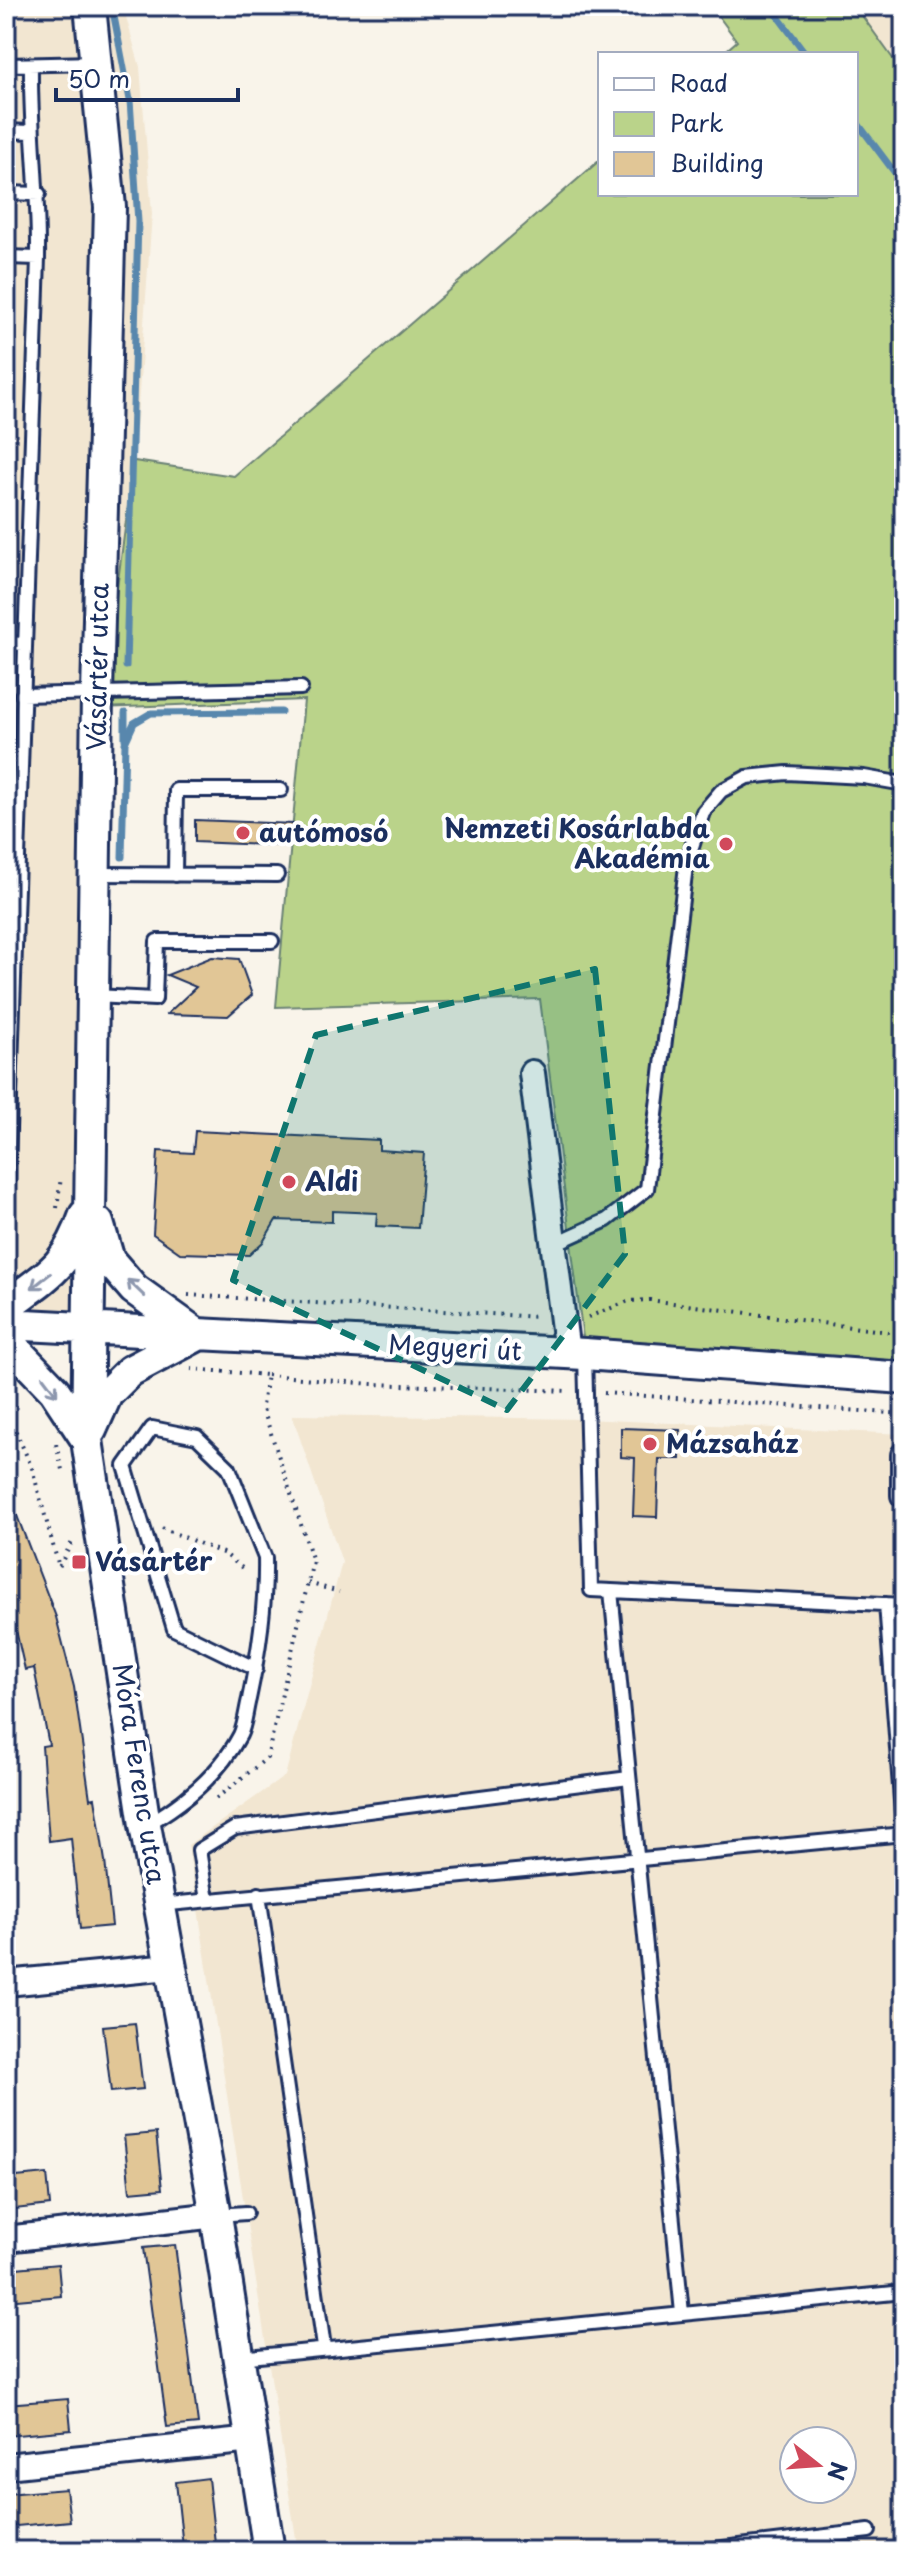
<svg xmlns="http://www.w3.org/2000/svg" width="910" height="2557" font-family="'Playpen Sans',sans-serif">
	<rect width="100%" height="100%" fill="#f9f4ea"/>
	<filter id="ink" filterUnits="userSpaceOnUse"><feTurbulence type="fractalNoise" baseFrequency=".0125" numOctaves="2"/><feDisplacementMap in="SourceGraphic" scale="16" xChannelSelector="R" yChannelSelector="G"/><feConvolveMatrix kernelMatrix="1 2 1 2 8 2 1 2 1" color-interpolation-filters="sRGB"/></filter>
	<g filter="url(#ink)">
		<path fill="#f2e6d1" fill-rule="evenodd" d="M 6,6 L 123,6 L 140,67 L 152,214 L 134,461 L 101,708 L 83,1330 L 6,1325 Z
			M 855,6 L 904,6 L 904,74 Z
			M 292,1415 L 585,1419 L 904,1434 L 904,2551 L 298,2551 L 188,1845 L 285,1776 L 342,1562 ZM 794,2441 L 842,2441 L 842,2489 L 794,2489 Z"/>
		<path fill="#bad38a" stroke="#6a8174" stroke-width="2" d="M 711,6 L 855,6 L 904,74 L 904,1378 L 585,1354 L 540,999 L 276,1007 L 304,700 L 101,708 L 134,461 L 234,476 L 600,160 L 600,194 L 856,194 L 856,54 L 722,54 L 737,41 Z"/>
		<g fill="none" stroke-linecap="round" stroke-linejoin="round">
			<path stroke="#5987ad" stroke-width="7" d="M 112,6 L 130,100 L 138,222 L 126,666
				M 770,6 L 806,54
				M 856,121 L 904,185
				M 125,739 L 125,713
				M 122,857 L 125,743 L 134,723 L 151,713 L 281,712"/>
		</g>
		<path fill="#e1c696" stroke="#1b2f5e" stroke-width="2" d="M 195,820 L 293,824 L 291,846 L 195,842 Z
			M 212,957 L 239,959 L 252,995 L 228,1016 L 167,1014 L 196,987 L 167,975 Z
			M 195,1131 L 379,1140 L 379,1150 L 424,1153 L 418,1228 L 376,1226 L 377,1213 L 332,1211 L 332,1222 L 276,1220 L 263,1242 L 249,1255 L 180,1253 L 153,1234 L 158,1151 L 193,1153 Z
			M 621,1428 L 680,1430 L 680,1459 L 659,1459 L 657,1517 L 633,1516 L 635,1458 L 621,1457 Z
			M 6,1487 L 56,1617 L 74,1687 L 90,1799 L 95,1798 L 105,1861 L 112,1926 L 80,1929 L 71,1838 L 49,1841 L 42,1746 L 49,1745 L 34,1668 L 25,1670 L 13,1617 L 6,1620 Z
			M 135,2023 L 143,2089 L 111,2092 L 103,2026 Z
			M 156,2133 L 162,2189 L 130,2192 L 124,2136 Z
			M 47,2174 L 50,2205 L 6,2210 L 6,2178 Z
			M 175,2245 L 198,2424 L 167,2427 L 143,2248 Z
			M 58,2264 L 61,2296 L 6,2301 L 6,2269 Z
			M 68,2399 L 71,2430 L 6,2436 L 6,2404 Z
			M 208,2478 L 215,2543 L 183,2547 L 176,2482 Z
			M 66,2489 L 70,2521 L 6,2527 L 6,2494 Z"/>
		<g fill="none" stroke-linecap="round" stroke-linejoin="round">
			<g stroke="#1b2f5e" stroke-width="18">
				<path id="service" d="M 6,65 L 95,63
					M 6,131 L 30,132
					M 6,193 L 39,194
					M 6,257 L 38,258
					M 6,643 L 23,644
					M 22,695 L 301,688
					M 95,874 L 277,875
					M 175,875 L 176,790 L 281,790
					M 94,996 L 155,999 L 157,941 L 272,941
					M 6,1218 L 38,258 C 39,193 30,131 31,66
					M 552,1245 L 607,1220 L 647,1189 L 686,866 L 703,812 L 721,791 L 747,777 L 787,773 L 864,777 L 904,784
					M 585,1354 L 591,1590 L 904,1605
					M 611,1591 L 682,2313
					M 886,1604 L 904,1840
					M 148,1824 C 184,1803 220,1773 240,1735 C 245,1725 246,1710 249,1699 C 259,1652 266,1605 265,1558 L 229,1468 L 197,1437 L 152,1428 L 125,1466 L 174,1629 L 256,1669
					M 259,1894 L 324,2347
					M 207,1900 L 199,1850 L 235,1828 L 629,1778
					M 159,1905 L 904,1834
					M 217,2215 L 246,2213
					M 239,2358 L 904,2292
					M 697,2551 L 869,2531"/>
			</g>
			<g stroke="#1b2f5e" stroke-width="30">
				<path id="minor" d="M 532,1073 L 567,1353
					M 904,1455 L 904,1495
					M 6,1983 L 170,1967
					M 6,2239 L 216,2215
					M 6,2466 L 252,2440"/>
			</g>
			<g stroke="#1b2f5e" stroke-width="36">
				<path id="tertiary" d="M 90,6 L 110,207 L 97,694 L 87,1440 L 145,1825 L 216,2215 L 269,2551
					M 6,1306 C 48,1275 67,1267 85,1215
					M 6,1324 L 585,1354 L 904,1378
					M 6,1340 L 54,1390 L 87,1440
					M 91,1430 L 107,1394 L 130,1371 L 198,1335 L 134,1289 L 109,1260 L 98,1223"/>
			</g>
			<path stroke="#1b2f5e" stroke-width="4" stroke-dasharray="2 6" stroke-linecap="butt" d="M 57,1208 L 61,1177
				M 6,1261 L 17,1264
				M 188,1295 L 539,1317
				M 588,1317 L 629,1301 L 650,1300 L 904,1334
				M 191,1369 L 267,1375 L 262,1406 L 313,1561 L 267,1758 L 214,1800
				M 267,1375 L 372,1384 L 568,1391
				M 604,1393 L 904,1414
				M 6,1409 L 32,1468 L 59,1567 L 74,1538
				M 56,1444 L 63,1474
				M 162,1528 L 225,1554 L 246,1571
				M 308,1583 L 339,1592"/>
			<use href="#service" stroke="#fff" stroke-width="12"/>
			<use href="#minor" stroke="#fff" stroke-width="24"/>
			<use href="#tertiary" stroke="#fff" stroke-width="30"/>
		</g>
		<defs><path id="oneway-shaft" d="M-6 0H5M1.5-3L5.5 0L1.5 3" fill="none" stroke-width="1.6" stroke-linecap="round" stroke-linejoin="round" transform="scale(2)"/></defs>
		<g stroke="#8d97ae">
			<use href="#oneway-shaft" transform="translate(41 1281) rotate(142)"/>
			<use href="#oneway-shaft" transform="translate(136 1288) rotate(-136)"/>
			<use href="#oneway-shaft" transform="translate(50 1386) rotate(53)"/>
		</g>
	</g>
	<path fill="#0f766e" fill-opacity="0.2" stroke="#0f766e" stroke-width="6" stroke-dasharray="16 10" stroke-linejoin="round" d="M 595,969 L 625,1254 L 507,1410 L 233,1280 L 316,1035 Z"/>
	<g fill="#d1495b" stroke="#fff" stroke-width="3">
		<circle cx="243" cy="833" r="8"/>
		<circle cx="726" cy="844" r="8"/>
		<circle cx="289" cy="1182" r="8"/>
		<circle cx="650" cy="1444" r="8"/>
		<rect x="71" y="1554" width="16" height="16" rx="4"/>
	</g>
	<g text-anchor="middle" stroke-width="8" stroke-linejoin="round" paint-order="stroke">
		<g font-size="26" fill="#1b2f5e" stroke="#fff">
			<text transform="translate(98 667) rotate(-89)" y="9">Vásártér utca</text>
			<text transform="translate(455 1348) rotate(3)" y="9">Megyeri út</text>
			<text transform="translate(139 1774) rotate(81)" y="9">Móra Ferenc utca</text>
		</g>
		<g font-size="26" font-weight="bold" fill="#1b2f5e" stroke="#fff" text-anchor="start">
			<text x="710" y="838" text-anchor="end">Nemzeti Kosárlabda<tspan x="710" dy="30">Akadémia</tspan></text>
			<text x="259" y="842">autómosó</text>
			<text x="305" y="1191">Aldi</text>
			<text x="666" y="1453">Mázsaház</text>
			<text x="95" y="1571">Vásártér</text>
		</g>
	</g>
	<rect width="910" height="2557" fill="none" stroke="#fff" stroke-width="32"/>
	<rect x="16" y="16" width="878" height="2525" fill="none" stroke="#1b2f5e" stroke-width="3" filter="url(#ink)"/>
	<rect x="598" y="52" width="260" height="144" fill="#ffffff" stroke="#a4acbf" stroke-width="2"/>
	<rect x="614" y="78" width="40" height="12" fill="#ffffff" stroke="#a4acbf" stroke-width="2"/>
	<text x="670" y="92" font-size="24" fill="#1b2f5e">Road</text>
	<rect x="614" y="112" width="40" height="24" fill="#bad38a" stroke="#a4acbf" stroke-width="2"/>
	<text x="670" y="132" font-size="24" fill="#1b2f5e">Park</text>
	<rect x="614" y="152" width="40" height="24" fill="#e1c696" stroke="#a4acbf" stroke-width="2"/>
	<text x="670" y="172" font-size="24" fill="#1b2f5e">Building</text>
	<g transform="translate(818 2465) rotate(107)"><circle r="38" fill="#ffffff" stroke="#a4acbf" stroke-width="2"/>
	<path d="M0-6L14 30L0 20L-14 30Z" fill="#d1495b"/>
	<text y="-12" font-size="22" font-weight="bold" text-anchor="middle" fill="#1b2f5e">N</text>
	</g>
	<path d="M56 88v12h182v-12" fill="none" stroke="#1b2f5e" stroke-width="4"/>
	<text x="68" y="88" font-size="24" fill="#1b2f5e" stroke="#ffffff" stroke-width="6" paint-order="stroke">50 m</text>
</svg>
